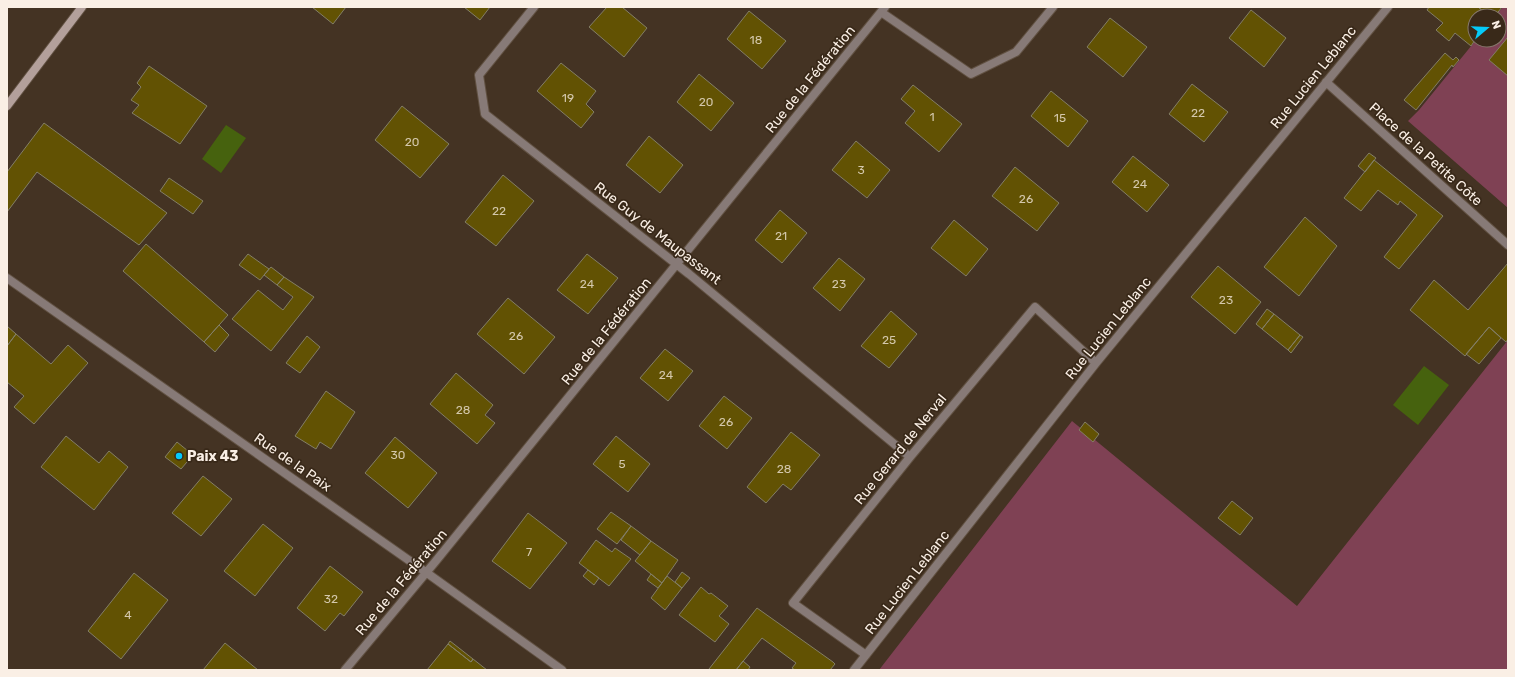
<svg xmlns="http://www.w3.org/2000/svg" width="1515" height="677" font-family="Rubik,sans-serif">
	<rect width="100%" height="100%" fill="#443323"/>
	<path fill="#7f4154" d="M 1503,7 L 1508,7 L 1508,208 L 1408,121 L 1419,110 L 1476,40 L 1499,40 L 1499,16 L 1495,16 Z
		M 1508,340 L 1508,670 L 879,670 L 1072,421 L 1297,606 Z"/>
	<path fill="#46620e" d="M 226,125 L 246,138 L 221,173 L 202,159 Z
		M 1424,366 L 1449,385 L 1418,425 L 1393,405 Z"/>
	<path fill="#625203" stroke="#837e66" d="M 312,7 L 346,7 L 333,24 Z
		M 464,7 L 490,7 L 480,20 Z
		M 607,7 L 622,7 L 647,28 L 624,57 L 589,27 Z
		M 1429,7 L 1478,7 L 1489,16 L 1475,16 L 1475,40 L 1471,46 L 1455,33 L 1449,41 L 1436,30 L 1443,23 L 1427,10 Z
		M 1478,7 L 1502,7 L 1495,16 L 1489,16 Z
		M 1251,10 L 1286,38 L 1264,67 L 1229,38 Z
		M 749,11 L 786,41 L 762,69 L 727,39 Z
		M 1110,18 L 1147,47 L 1123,77 L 1087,47 Z
		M 1508,37 L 1508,76 L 1489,60 Z
		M 1445,53 L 1453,60 L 1456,57 L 1459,60 L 1453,67 L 1452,65 L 1416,110 L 1404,100 Z
		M 561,63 L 596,91 L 586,104 L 594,112 L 581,128 L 537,91 Z
		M 149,66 L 207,106 L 180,144 L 132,113 L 139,105 L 131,100 L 141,87 L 137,83 Z
		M 699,74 L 734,103 L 711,131 L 677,102 Z
		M 1192,84 L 1228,112 L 1204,142 L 1169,114 Z
		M 913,85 L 962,124 L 939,152 L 905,123 L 915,111 L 901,99 Z
		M 1051,91 L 1088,121 L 1068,147 L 1031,116 Z
		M 402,106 L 449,144 L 420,178 L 375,140 Z
		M 44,123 L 167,213 L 139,245 L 37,172 L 7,212 L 7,172 Z
		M 649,136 L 683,165 L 660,193 L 626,165 Z
		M 856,141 L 890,170 L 867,198 L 832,170 Z
		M 1369,153 L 1376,158 L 1365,172 L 1358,166 Z
		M 1133,156 L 1169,185 L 1147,212 L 1112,182 Z
		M 1374,160 L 1443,216 L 1399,269 L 1384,257 L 1417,215 L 1400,201 L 1398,205 L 1378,190 L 1361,211 L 1344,198 Z
		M 1015,167 L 1059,203 L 1037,231 L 992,196 Z
		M 503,175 L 534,201 L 496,246 L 465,222 Z
		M 169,178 L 203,201 L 193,214 L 160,191 Z
		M 780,210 L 807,233 L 782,263 L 755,240 Z
		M 1305,217 L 1337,246 L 1299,296 L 1264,267 Z
		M 954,220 L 988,249 L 966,276 L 931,248 Z
		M 146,244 L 228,315 L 204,342 L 123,271 Z
		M 248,254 L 269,269 L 260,280 L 239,265 Z
		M 587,254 L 618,278 L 588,314 L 557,290 Z
		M 839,258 L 865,279 L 840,311 L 813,288 Z
		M 1508,263 L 1508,339 L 1506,342 L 1489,327 L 1465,356 L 1410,310 L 1434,280 L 1468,310 Z
		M 1218,266 L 1261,302 L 1235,334 L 1191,297 Z
		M 271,267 L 284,277 L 277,285 L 264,275 Z
		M 284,277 L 314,297 L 271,351 L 232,319 L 258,290 L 283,310 L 293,297 L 277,285 Z
		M 508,298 L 555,337 L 524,374 L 477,334 Z
		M 1267,309 L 1274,314 L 1262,329 L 1256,324 Z
		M 891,311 L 917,334 L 889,368 L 861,346 Z
		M 1274,314 L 1300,335 L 1288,350 L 1262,329 Z
		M 219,325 L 229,335 L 215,352 L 204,342 Z
		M 7,326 L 16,334 L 7,346 Z
		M 1489,327 L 1501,338 L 1479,364 L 1466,354 Z
		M 16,334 L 51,364 L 68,345 L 88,363 L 34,424 L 14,407 L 24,396 L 7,382 L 7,346 Z
		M 1300,335 L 1303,337 L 1291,353 L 1288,350 Z
		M 307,336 L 320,347 L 300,373 L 286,363 Z
		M 665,349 L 693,371 L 668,401 L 640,378 Z
		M 456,373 L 493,405 L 485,415 L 495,423 L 477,444 L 430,404 Z
		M 326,391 L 355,412 L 331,449 L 320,442 L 316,449 L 295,436 Z
		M 724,396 L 752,418 L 727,449 L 699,426 Z
		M 1085,422 L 1099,434 L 1093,442 L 1079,430 Z
		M 791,432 L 820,455 L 791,490 L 783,484 L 766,503 L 747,487 Z
		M 66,436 L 99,463 L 109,451 L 128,467 L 94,510 L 41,467 Z
		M 616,436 L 650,464 L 628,492 L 593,464 Z
		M 395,437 L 437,473 L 408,508 L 365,473 Z
		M 177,442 L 193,455 L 181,469 L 165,457 Z
		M 203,476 L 232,499 L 201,536 L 172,513 Z
		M 1232,501 L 1253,518 L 1240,535 L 1218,518 Z
		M 611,512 L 631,526 L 617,544 L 597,529 Z
		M 528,513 L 567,543 L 530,589 L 492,561 Z
		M 263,524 L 293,548 L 255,596 L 224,571 Z
		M 631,526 L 651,541 L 640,555 L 621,540 Z
		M 596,540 L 612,552 L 615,548 L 631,559 L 609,586 L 579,563 Z
		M 651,541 L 678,560 L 662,583 L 635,561 Z
		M 330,566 L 363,592 L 344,616 L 340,613 L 325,631 L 297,608 Z
		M 588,570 L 599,578 L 594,585 L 583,576 Z
		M 682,572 L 690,578 L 682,588 L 675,582 Z
		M 134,573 L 168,600 L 121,659 L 88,631 Z
		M 651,574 L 662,583 L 658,588 L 647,580 Z
		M 667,576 L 682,588 L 665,610 L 651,598 Z
		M 701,587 L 709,594 L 711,593 L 728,606 L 719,616 L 729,624 L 715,642 L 679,615 Z
		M 757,608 L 833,662 L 835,664 L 830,670 L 795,670 L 792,668 L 796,663 L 762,638 L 736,670 L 711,670 L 709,669 Z
		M 450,641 L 473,659 L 471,662 L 448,644 Z
		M 225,643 L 258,670 L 203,670 Z
		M 448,644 L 471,662 L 473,659 L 487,670 L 427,670 Z
		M 743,661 L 750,667 L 748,670 L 736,670 Z"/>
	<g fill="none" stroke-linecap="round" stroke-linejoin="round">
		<g stroke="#615142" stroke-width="10">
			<path id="street" d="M 534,7 L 479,75 L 485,114 L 689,274 L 910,457
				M 881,12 L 971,74 L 1016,52 L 1053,7
				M 1326,82 L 1508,245
				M 7,278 L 427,573 L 562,670
				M 866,655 L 793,603 L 910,457 L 1035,307 L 1096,363
				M 345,670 L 435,562 L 885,7
				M 854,670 L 1096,363 L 1388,7"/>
		</g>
		<g stroke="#615142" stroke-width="10">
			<path id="secondary" d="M 7,106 L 82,7"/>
		</g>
		<use href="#street" stroke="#877a77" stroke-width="8"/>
		<use href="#secondary" stroke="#b3a09b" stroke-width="8"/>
	</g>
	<circle fill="#05cbf9" stroke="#392919" stroke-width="1.5" cx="179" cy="456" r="4"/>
	<g text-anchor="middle" stroke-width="3.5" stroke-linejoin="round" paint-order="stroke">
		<g font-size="12" fill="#d4c8ac">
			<text x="756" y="44">18</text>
			<text x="568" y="102">19</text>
			<text x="706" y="106">20</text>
			<text x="1198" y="117">22</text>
			<text x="932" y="121">1</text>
			<text x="1060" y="122">15</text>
			<text x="412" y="146">20</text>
			<text x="861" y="174">3</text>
			<text x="1140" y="188">24</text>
			<text x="1026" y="203">26</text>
			<text x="499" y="215">22</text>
			<text x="781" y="240">21</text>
			<text x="587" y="288">24</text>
			<text x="839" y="288">23</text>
			<text x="1226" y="304">23</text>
			<text x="516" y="340">26</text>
			<text x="889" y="344">25</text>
			<text x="666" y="379">24</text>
			<text x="463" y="414">28</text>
			<text x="726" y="426">26</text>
			<text x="398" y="459">30</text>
			<text x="622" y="468">5</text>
			<text x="784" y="473">28</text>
			<text x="529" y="556">7</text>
			<text x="331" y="603">32</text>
			<text x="128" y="619">4</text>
		</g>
		<g font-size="14" fill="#faefe5" stroke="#392919">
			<text transform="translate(1313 77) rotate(-51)" y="5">Rue Lucien Leblanc</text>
			<text transform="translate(810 79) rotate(-51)" y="5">Rue de la Fédération</text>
			<text transform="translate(1426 154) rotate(42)" y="5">Place de la Petite Côte</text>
			<text transform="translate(658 233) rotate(38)" y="5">Rue Guy de Maupassant</text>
			<text transform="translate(1108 328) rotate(-51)" y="5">Rue Lucien Leblanc</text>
			<text transform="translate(606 331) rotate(-51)" y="5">Rue de la Fédération</text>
			<text transform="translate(900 449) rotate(-51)" y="5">Rue Gerard de Nerval</text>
			<text transform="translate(293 462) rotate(35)" y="5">Rue de la Paix</text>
			<text transform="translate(401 582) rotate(-50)" y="5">Rue de la Fédération</text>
			<text transform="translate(907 582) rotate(-52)" y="5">Rue Lucien Leblanc</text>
		</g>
		<g font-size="14" font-weight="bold" fill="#faefe5" stroke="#392919" text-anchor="start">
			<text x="187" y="461">Paix 43</text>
		</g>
	</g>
	<rect width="1515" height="677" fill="none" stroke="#faefe5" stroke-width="16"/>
	<g transform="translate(1487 28) rotate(71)"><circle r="19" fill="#392919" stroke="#86786b"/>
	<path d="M0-3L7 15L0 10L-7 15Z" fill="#05cbf9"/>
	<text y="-6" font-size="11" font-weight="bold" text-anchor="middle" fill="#faefe5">N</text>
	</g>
</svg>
